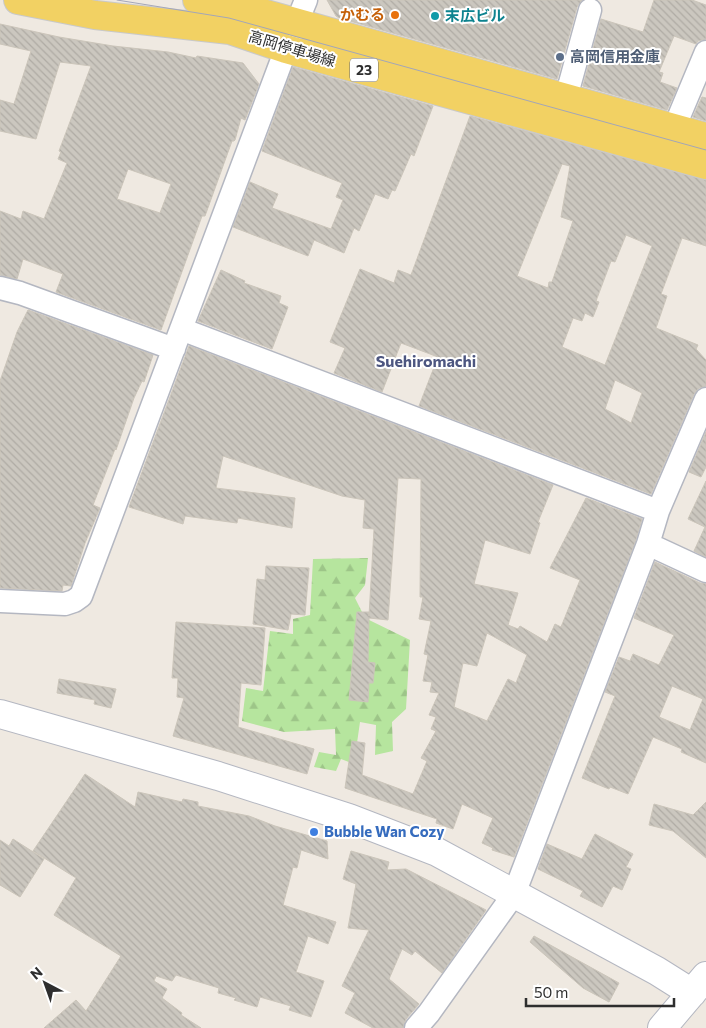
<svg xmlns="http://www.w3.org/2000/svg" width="706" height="1028" font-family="Commissioner,'Noto Sans JP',sans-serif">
	<defs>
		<pattern id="forest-firs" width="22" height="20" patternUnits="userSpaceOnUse" patternTransform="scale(1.25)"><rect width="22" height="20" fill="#b6e59e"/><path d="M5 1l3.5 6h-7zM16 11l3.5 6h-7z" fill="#9dc588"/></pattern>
		<pattern id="building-back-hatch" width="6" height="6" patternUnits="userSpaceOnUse" patternTransform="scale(1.25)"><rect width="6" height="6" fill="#cbc7bf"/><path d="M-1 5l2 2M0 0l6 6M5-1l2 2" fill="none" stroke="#afaba4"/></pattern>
	</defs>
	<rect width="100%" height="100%" fill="#efe9e1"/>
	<path fill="url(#forest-firs)" d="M 368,558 L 365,585 L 355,598 L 365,618 L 410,640 L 406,709 L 392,722 L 393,751 L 375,755 L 376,725 L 360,722 L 354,764 L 341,759 L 336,771 L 314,767 L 319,752 L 336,755 L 335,729 L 284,732 L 242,721 L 246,688 L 263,691 L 270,631 L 293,634 L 293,619 L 310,615 L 313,559 Z"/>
	<path fill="url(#building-back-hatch)" stroke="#cbc5ba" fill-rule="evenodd" d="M 327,0 L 582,0 L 577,7 L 557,79 L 339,18 L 336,16 Z
		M 654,0 L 692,0 L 706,5 L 706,39 L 698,41 L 696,44 L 674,36 L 659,72 L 663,73 L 660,82 L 677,88 L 667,110 L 583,86 L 601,19 L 643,32 Z
		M 0,24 L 59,37 L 113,46 L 168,52 L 196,58 L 197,56 L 243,63 L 259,84 L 245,120 L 241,118 L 235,140 L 234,141 L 232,141 L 205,216 L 202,216 L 161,330 L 56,292 L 63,274 L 23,259 L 17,279 L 0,275 L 0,211 L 21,219 L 23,211 L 44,219 L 67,163 L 58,159 L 61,152 L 59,151 L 91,66 L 60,62 L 36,139 L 0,131 L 0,100 L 14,104 L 31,51 L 0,44 ZM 128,169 L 171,184 L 160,213 L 117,199 Z
		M 293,67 L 433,106 L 414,156 L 411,154 L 395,191 L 392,190 L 388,199 L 375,194 L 359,231 L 354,228 L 344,253 L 314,240 L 308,256 L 233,227 L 250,182 L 278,194 L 272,208 L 331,229 L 343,200 L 336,197 L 342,183 L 262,151 Z
		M 702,97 L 706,98 L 706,121 L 693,117 Z
		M 470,116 L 706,180 L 706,246 L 682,238 L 661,294 L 667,296 L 656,328 L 698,345 L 696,349 L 706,360 L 706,386 L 699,388 L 694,394 L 651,494 L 419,406 L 438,357 L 401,343 L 382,392 L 334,373 L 345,348 L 330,342 L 360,269 L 394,283 L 398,270 L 411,275 ZM 562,164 L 570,166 L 561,217 L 573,221 L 552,282 L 549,282 L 548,288 L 517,276 ZM 626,235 L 652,246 L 605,365 L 562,347 L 573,318 L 582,321 L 585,313 L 593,317 L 599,302 L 596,301 L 611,261 L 615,262 ZM 615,380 L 642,393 L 631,423 L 605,409 Z
		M 221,270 L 245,281 L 244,283 L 281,296 L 279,303 L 288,307 L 272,349 L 198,321 Z
		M 28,310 L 153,355 L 144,382 L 142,381 L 134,398 L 116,450 L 115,449 L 93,505 L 100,508 L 85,543 L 71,586 L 63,585 L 62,591 L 0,588 L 0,381 L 17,332 Z
		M 189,346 L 553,485 L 538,522 L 540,523 L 530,554 L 485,540 L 474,584 L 518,593 L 508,625 L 518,629 L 520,626 L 547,642 L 555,624 L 561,627 L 580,580 L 550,568 L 586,498 L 642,519 L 636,540 L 514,857 L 492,850 L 493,848 L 482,843 L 493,818 L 462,804 L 453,829 L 436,823 L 437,819 L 345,788 L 352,741 L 365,743 L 362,775 L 413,794 L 427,761 L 421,758 L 436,731 L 431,729 L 436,717 L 429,715 L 439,693 L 430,692 L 432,682 L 423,681 L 428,655 L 424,654 L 431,621 L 419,619 L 423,597 L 420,597 L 421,479 L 398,478 L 388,620 L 369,618 L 368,662 L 375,663 L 373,683 L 369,683 L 368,702 L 349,700 L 357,612 L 369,612 L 369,616 L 374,529 L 363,528 L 365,500 L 342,496 L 223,456 L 216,488 L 295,498 L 292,528 L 238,518 L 237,523 L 185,516 L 183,524 L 129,507 ZM 487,633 L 527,655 L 516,683 L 508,679 L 487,721 L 454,707 L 463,663 L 477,666 Z
		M 706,432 L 706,467 L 701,477 L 689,472 Z
		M 706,481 L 706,557 L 694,551 L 705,527 L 688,519 Z
		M 655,562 L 700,583 L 706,584 L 706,763 L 681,752 L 682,749 L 653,737 L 628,794 L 610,787 L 609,789 L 582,778 L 615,696 L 605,692 L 619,657 L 630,661 L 633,654 L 659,665 L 674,635 L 634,618 ZM 672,686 L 703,699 L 690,730 L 659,717 Z
		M 266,566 L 309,568 L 305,615 L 291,614 L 288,630 L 253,624 L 257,579 L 265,580 Z
		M 176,622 L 265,628 L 261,685 L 241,683 L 238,727 L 314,749 L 307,774 L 173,736 L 184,698 L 177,697 L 178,678 L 172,678 Z
		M 59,679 L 116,689 L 111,708 L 94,704 L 95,700 L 57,693 Z
		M 85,774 L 135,807 L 138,792 L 182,802 L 183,799 L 198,802 L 198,806 L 249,816 L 275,826 L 327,841 L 328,859 L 301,850 L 297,868 L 293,867 L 283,905 L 336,922 L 328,944 L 308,936 L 296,972 L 324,981 L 311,1017 L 289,1010 L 291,1006 L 260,997 L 257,1007 L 234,1000 L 236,998 L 218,993 L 219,988 L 176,975 L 172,981 L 156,976 L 154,981 L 167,989 L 162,998 L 182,1013 L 181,1015 L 201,1028 L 44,1028 L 76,1000 L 86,1011 L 121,956 L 54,915 L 76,878 L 33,851 Z
		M 706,802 L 706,858 L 673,831 L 649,825 L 654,804 L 693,815 Z
		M 595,834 L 633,854 L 626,867 L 631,869 L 622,890 L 613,886 L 602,907 L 580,896 L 583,891 L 538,869 L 547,844 L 582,859 Z
		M 13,839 L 44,859 L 20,897 L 0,885 L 0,840 L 9,846 Z
		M 351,851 L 389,862 L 387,870 L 406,869 L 486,910 L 442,973 L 415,951 L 412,955 L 402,949 L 389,979 L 419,1004 L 406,1019 L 403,1028 L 373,1028 L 345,1013 L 355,993 L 342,986 L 369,930 L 348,928 L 356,884 L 343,879 Z
		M 534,936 L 619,983 L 609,1002 L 583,988 L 530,942 Z"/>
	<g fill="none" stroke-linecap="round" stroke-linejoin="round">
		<g stroke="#b4b7c1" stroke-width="25">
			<path id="street" d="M 559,112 L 570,83 L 590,10
				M 670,144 L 680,114 L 706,52
				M 0,288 L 20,293 L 174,349
				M 181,329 L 658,511
				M 648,544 L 706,571
				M 0,601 L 65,604 L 74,601 L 81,596 L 286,49 L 306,0
				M 416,1028 L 429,1013 L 514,894 L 648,544 L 658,511 L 706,399"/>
		</g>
		<g stroke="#b4b7c1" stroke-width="30">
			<path id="secondary" d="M 0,714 L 218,776 L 349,818 L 437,852 L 657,971 L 692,993
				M 662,1028 L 706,976"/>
		</g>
		<g stroke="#c9c9c9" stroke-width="30">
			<path id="primary" d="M 18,0 L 95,15 L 230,30 L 286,49 L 706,165
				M 197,0 L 248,9 L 706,137"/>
		</g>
		<use href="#street" stroke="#fff" stroke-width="22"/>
		<use href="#secondary" stroke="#fff" stroke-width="28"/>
		<use href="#primary" stroke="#f2d163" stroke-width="28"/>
		<path stroke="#a3a6b8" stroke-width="1" d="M 117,0 L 229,18 L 706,150"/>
	</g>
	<circle fill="#e8710a" stroke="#fff" stroke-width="2" cx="395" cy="15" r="5"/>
	<circle fill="#0f9aa8" stroke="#fff" stroke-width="2" cx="435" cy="16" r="5"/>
	<circle fill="#5c6f8a" stroke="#fff" stroke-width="2" cx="560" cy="57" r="5"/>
	<circle fill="#3f7fe0" stroke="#fff" stroke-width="2" cx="314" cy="832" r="5"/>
	<g text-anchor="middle" stroke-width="4" stroke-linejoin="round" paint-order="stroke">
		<rect fill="#fff" stroke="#6d6d6d" stroke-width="1" x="350" y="58.5" width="28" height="23" rx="4"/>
		<g font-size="14" font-weight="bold" fill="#2e2e2e">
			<text x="364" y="75">23</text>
		</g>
		<g font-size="15" font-weight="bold" fill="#c56008" stroke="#fff" text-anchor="end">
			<text x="385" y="20">かむる</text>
		</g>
		<g font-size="15" font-weight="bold" fill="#0d838f" stroke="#fff" text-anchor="start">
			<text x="445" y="21">末広ビル</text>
		</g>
		<g font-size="15" fill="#2e2e2e" stroke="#fff">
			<text transform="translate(292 49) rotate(17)" y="5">高岡停車場線</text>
		</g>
		<g font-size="15" font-weight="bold" fill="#4e5e75" stroke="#fff" text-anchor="start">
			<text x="570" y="62">高岡信用金庫</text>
		</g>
		<g font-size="15" font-weight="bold" fill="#366cbe" stroke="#fff" text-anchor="start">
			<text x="324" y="837">Bubble Wan Cozy</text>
		</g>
		<g font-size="16" font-weight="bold" fill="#4d5680" stroke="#fff">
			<text x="426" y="367">Suehiromachi</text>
		</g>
	</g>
	<g transform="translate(45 983) rotate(319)" stroke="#ffffff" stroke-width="4" paint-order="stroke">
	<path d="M0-4L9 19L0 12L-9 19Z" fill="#2e2e2e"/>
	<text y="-8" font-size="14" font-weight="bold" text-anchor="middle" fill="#2e2e2e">N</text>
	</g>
	<path d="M526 998v8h148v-8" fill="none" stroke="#2e2e2e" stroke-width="2.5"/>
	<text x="534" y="998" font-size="15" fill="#2e2e2e" stroke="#ffffff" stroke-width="4" paint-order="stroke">50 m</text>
</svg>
